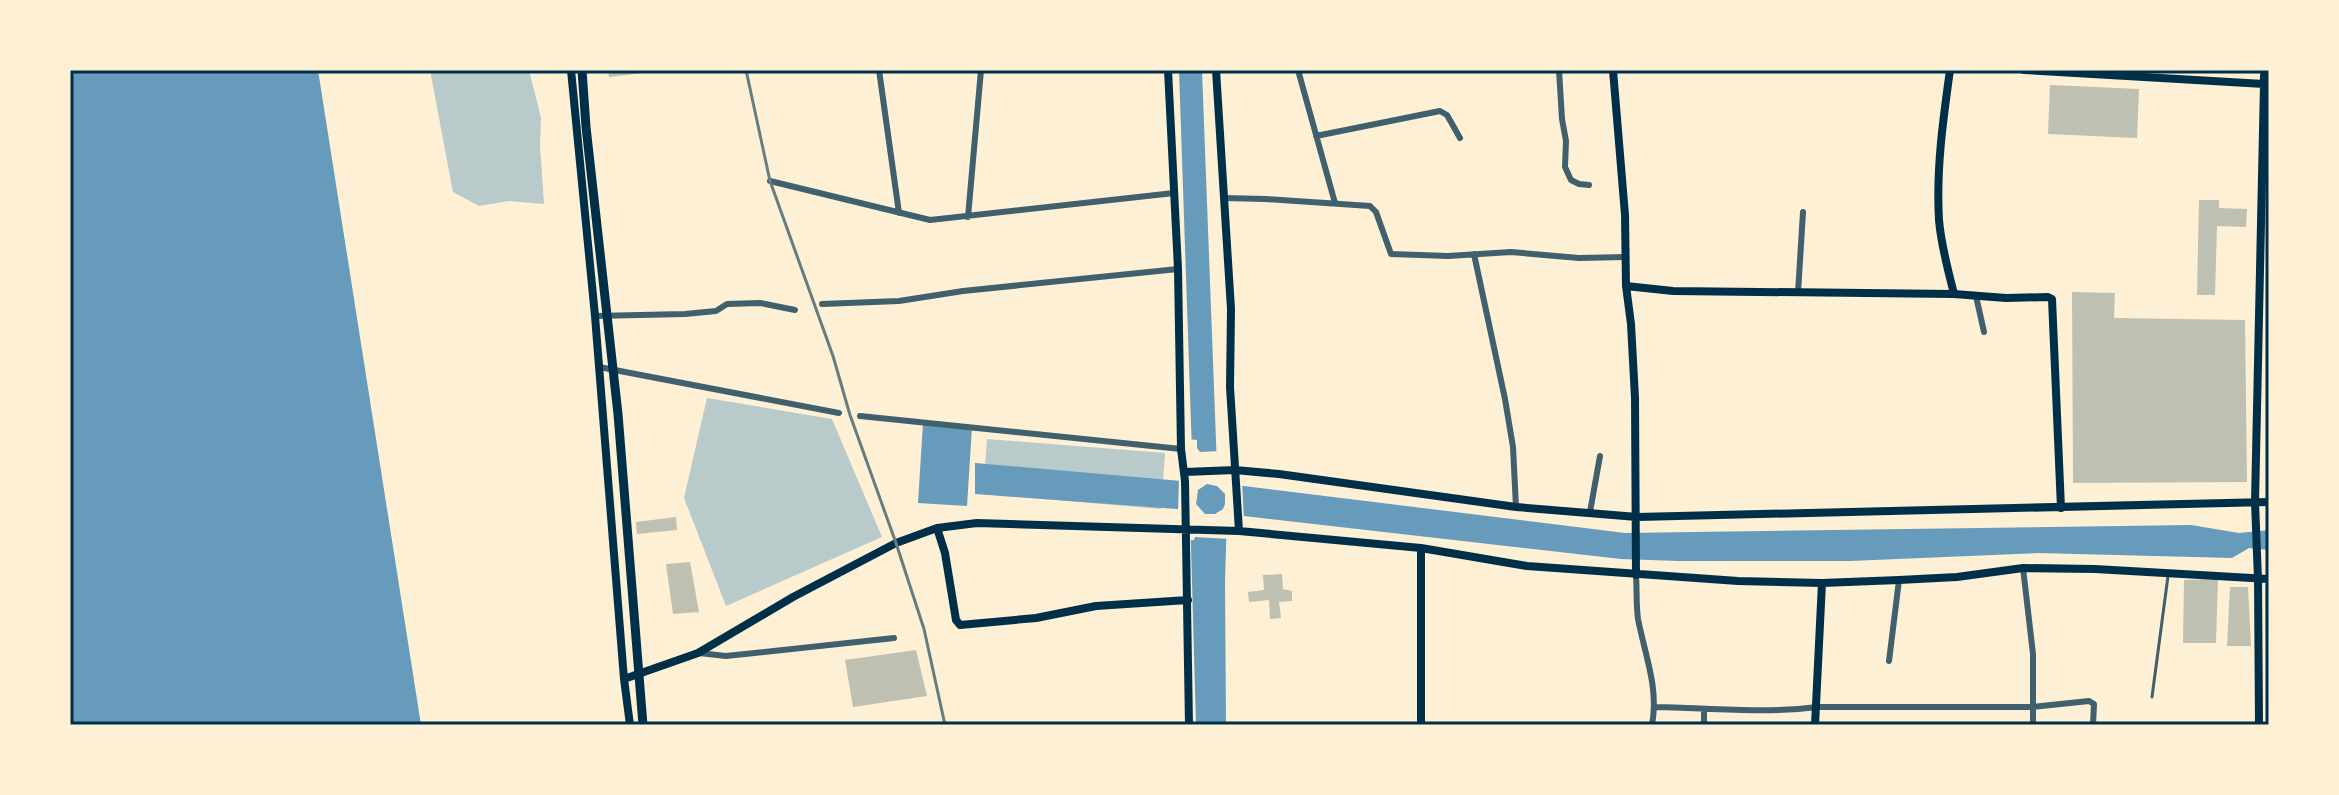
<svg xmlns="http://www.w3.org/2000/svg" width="2339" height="795" font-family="'Archivo Narrow',sans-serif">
	<rect width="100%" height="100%" fill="#fdf0d5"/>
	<path fill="#b9caca" d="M 430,70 L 529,70 L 541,118 L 540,146 L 544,204 L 509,201 L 479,206 L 453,192 Z
		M 707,398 L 832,419 L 882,537 L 726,606 L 684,498 Z
		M 987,439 L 1165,453 L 1161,509 L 983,494 Z"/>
	<path fill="#669bbc" d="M 70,70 L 318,70 L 421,725 L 70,725 Z
		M 1179,70 L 1202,70 L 1217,467 L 1220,483 L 1625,533 L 2191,525 L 2239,533 L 2269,530 L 2269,550 L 2249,548 L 2232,558 L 2038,553 L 1850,561 L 1678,561 L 1621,559 L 1227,514 L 1225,582 L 1226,725 L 1196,725 L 1190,510 L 975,494 L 975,463 L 1193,482 Z
		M 923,423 L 972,427 L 967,506 L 918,503 Z"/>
	<path fill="#fdf0d5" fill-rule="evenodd" d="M 1188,439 L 1197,440 L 1197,448 L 1200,452 L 1221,451 L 1223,479 L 1242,481 L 1244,520 L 1231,518 L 1230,539 L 1195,537 L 1194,540 L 1186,540 L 1186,514 L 1178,513 L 1179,477 L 1189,478 ZM 1207,484 L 1217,486 L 1225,494 L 1225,504 L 1223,509 L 1215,514 L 1205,514 L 1196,504 L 1198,490 Z"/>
	<path fill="#bec0b2" d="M 608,70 L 644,70 L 644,73 L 609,77 Z
		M 2050,85 L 2139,89 L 2137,138 L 2048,134 Z
		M 2199,200 L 2219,200 L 2219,208 L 2247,209 L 2246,227 L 2217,226 L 2215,295 L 2197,295 Z
		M 2072,292 L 2115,293 L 2114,318 L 2245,320 L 2247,482 L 2073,483 Z
		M 676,517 L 677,530 L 637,534 L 636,522 Z
		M 690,562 L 699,612 L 673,614 L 666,564 Z
		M 1282,574 L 1283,589 L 1292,591 L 1292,601 L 1279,602 L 1281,618 L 1270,619 L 1269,600 L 1249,602 L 1248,592 L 1264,590 L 1263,575 Z
		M 2218,579 L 2216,643 L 2183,643 L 2184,580 Z
		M 2265,585 L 2269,585 L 2269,665 L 2266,665 Z
		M 2230,587 L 2248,587 L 2251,646 L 2227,646 Z
		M 916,650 L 927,696 L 853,707 L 845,660 Z"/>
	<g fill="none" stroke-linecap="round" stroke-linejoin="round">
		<path stroke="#3f606c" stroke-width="3" d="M 2152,697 L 2168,576"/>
		<path stroke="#3f606c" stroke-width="6" d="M 879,70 L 899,213
			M 1298,70 L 1335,203
			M 1559,70 L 1562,119 L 1566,141 L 1565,167 L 1571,180 L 1579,184 L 1589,185
			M 1316,136 L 1440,111 L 1447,115 L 1460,138
			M 770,181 L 930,220 L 1174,193
			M 1224,198 L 1265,199 L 1370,206 L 1376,212 L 1391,254 L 1448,256 L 1511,252 L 1579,258 L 1626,257
			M 968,217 L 981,70
			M 1474,254 L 1505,399 L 1513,447 L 1516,507
			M 1798,293 L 1803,212
			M 1976,296 L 1984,332
			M 822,304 L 899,301 L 963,291 L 1178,269
			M 595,316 L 685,314 L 716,311 L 727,304 L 760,303 L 795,310
			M 599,367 L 839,413
			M 860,416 L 1181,449
			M 1590,512 L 1600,456
			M 2023,568 L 2033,654 L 2033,725
			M 1636,575 C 1637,589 1636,605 1638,619 C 1645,655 1659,688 1652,725
			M 699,653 L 726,656 L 894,638
			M 1889,661 L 1899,580
			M 1656,707 C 1710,708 1763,714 1817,707 L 2032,707 L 2089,701 L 2094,704 L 2093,725
			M 1704,725 L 1704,710"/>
		<path stroke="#003049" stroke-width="8" d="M 571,70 L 595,316 L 624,679 L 630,725
			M 1168,70 L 1178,269 L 1181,449 L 1185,481 L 1189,725
			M 1216,70 L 1231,309 L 1230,387 L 1239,531
			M 1613,70 L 1625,215 L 1626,286 L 1631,324 L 1635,398 L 1636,575
			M 1950,70 C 1943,120 1936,170 1939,220 C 1941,245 1948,270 1954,294 L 2006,298 L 2048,297 L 2052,299 L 2061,508
			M 2024,70 L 2264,84 L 2255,502 L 2258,579 L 2259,725
			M 1626,286 L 1673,291 L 1954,294
			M 1185,472 L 1235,470 L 1279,474 L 1516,507 L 1637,517 L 2269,502
			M 937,528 L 945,553 L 956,620 L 960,625 L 1036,618 L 1096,606 L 1188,600
			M 624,679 L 698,653 L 793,597 L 896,543 L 937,528 L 977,523 L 1239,531 L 1421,548 L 1527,566 L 1738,581 L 1822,583 L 1899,580 L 1957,577 L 2023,568 L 2095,569 L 2269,579
			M 1421,725 L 1421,548
			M 1815,725 L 1822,583"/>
		<path stroke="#003049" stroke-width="9" d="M 2265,70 L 2264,84 L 2269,84"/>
		<path stroke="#003049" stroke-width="9" d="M 582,70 L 586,127 L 618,414 L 643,725"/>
		<path stroke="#657d81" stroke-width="3" d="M 746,70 L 770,181 L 833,356 L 850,415 L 896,543 L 924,629 L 945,725"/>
	</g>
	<rect width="2339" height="795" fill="none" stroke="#fdf0d5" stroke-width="144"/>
	<rect x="72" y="72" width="2195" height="651" fill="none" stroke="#003049" stroke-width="3"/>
</svg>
